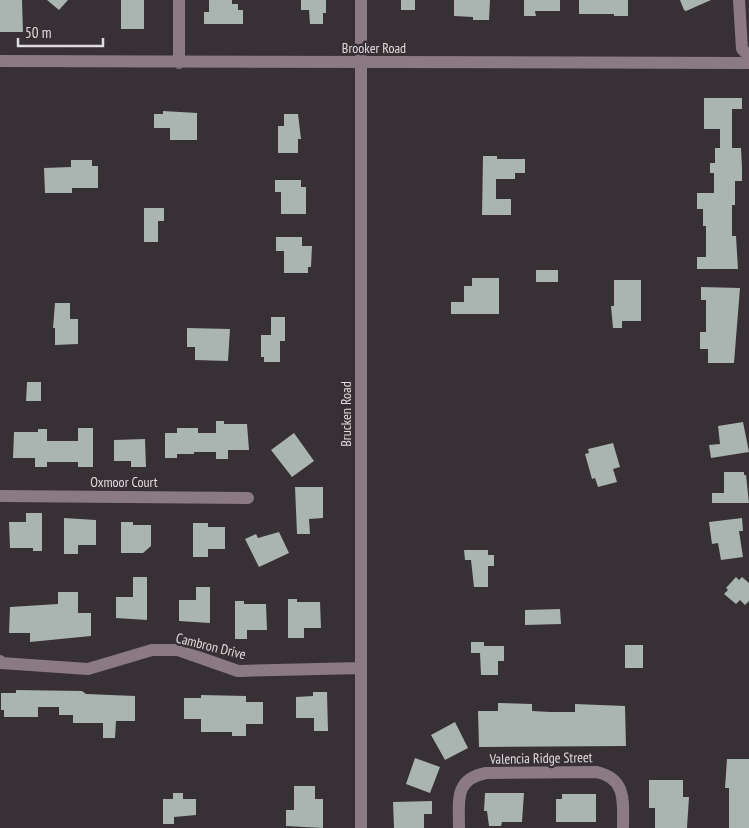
<svg xmlns="http://www.w3.org/2000/svg" width="749" height="828" font-family="'PT Sans Narrow',sans-serif">
	<rect width="100%" height="100%" fill="#373034"/>
	<path fill="#aab4b1" d="M 0,0 L 22,0 L 23,32 L 0,32 Z
		M 47,0 L 68,0 L 59,10 Z
		M 121,0 L 144,0 L 144,29 L 121,29 Z
		M 209,0 L 232,0 L 232,4 L 238,4 L 238,10 L 243,10 L 243,24 L 204,24 L 204,12 L 209,12 Z
		M 301,0 L 326,0 L 326,13 L 323,13 L 323,24 L 310,24 L 309,10 L 301,10 Z
		M 401,0 L 415,0 L 415,10 L 401,10 Z
		M 454,0 L 490,0 L 489,20 L 473,20 L 473,17 L 454,16 Z
		M 524,0 L 560,0 L 560,11 L 535,11 L 536,16 L 524,16 Z
		M 579,0 L 628,0 L 628,16 L 614,16 L 614,14 L 579,14 Z
		M 680,0 L 711,0 L 686,11 L 684,10 Z
		M 704,98 L 742,98 L 742,109 L 732,109 L 732,148 L 741,148 L 742,168 L 742,181 L 735,181 L 735,205 L 732,205 L 732,236 L 736,236 L 738,269 L 697,269 L 697,257 L 706,257 L 706,226 L 703,226 L 703,209 L 697,209 L 697,193 L 714,193 L 714,173 L 710,173 L 710,163 L 715,163 L 715,148 L 720,148 L 720,129 L 704,129 Z
		M 163,111 L 197,113 L 197,140 L 170,140 L 170,128 L 154,128 L 154,114 L 163,114 Z
		M 284,114 L 298,114 L 301,139 L 298,139 L 298,153 L 278,153 L 278,126 L 284,126 Z
		M 483,156 L 497,156 L 497,159 L 525,159 L 525,173 L 515,173 L 515,179 L 496,179 L 496,199 L 511,199 L 511,215 L 482,215 Z
		M 71,160 L 92,160 L 92,166 L 98,166 L 98,188 L 72,188 L 72,193 L 45,193 L 44,168 L 71,167 Z
		M 275,180 L 301,180 L 301,187 L 306,187 L 306,214 L 281,214 L 281,192 L 275,192 Z
		M 144,208 L 164,208 L 164,221 L 158,221 L 158,242 L 144,242 Z
		M 276,237 L 302,237 L 302,246 L 312,246 L 311,267 L 308,267 L 308,273 L 284,273 L 284,251 L 276,251 Z
		M 536,270 L 558,270 L 558,282 L 536,282 Z
		M 472,278 L 499,278 L 499,314 L 451,314 L 451,302 L 464,302 L 464,286 L 472,286 Z
		M 614,280 L 641,280 L 641,321 L 622,321 L 622,328 L 613,328 L 611,306 L 614,306 Z
		M 701,287 L 740,288 L 734,363 L 708,363 L 708,349 L 700,349 L 700,332 L 706,332 L 706,300 L 701,300 Z
		M 55,303 L 70,303 L 70,319 L 78,319 L 78,344 L 55,345 L 55,328 L 53,328 Z
		M 271,317 L 285,317 L 285,341 L 280,341 L 280,362 L 264,362 L 264,357 L 261,357 L 261,335 L 271,335 Z
		M 187,328 L 230,329 L 228,361 L 195,360 L 195,347 L 187,347 Z
		M 27,382 L 41,382 L 41,401 L 26,401 Z
		M 216,421 L 224,421 L 224,424 L 247,424 L 249,450 L 228,450 L 228,459 L 216,459 L 216,452 L 194,452 L 194,454 L 177,454 L 177,458 L 165,458 L 165,433 L 177,433 L 177,428 L 198,428 L 198,433 L 216,433 Z
		M 743,422 L 749,452 L 711,458 L 709,445 L 720,444 L 718,426 Z
		M 78,428 L 93,428 L 93,467 L 78,467 L 78,462 L 47,462 L 47,467 L 35,467 L 35,458 L 13,458 L 14,432 L 38,432 L 38,429 L 47,429 L 47,441 L 78,441 Z
		M 294,433 L 314,461 L 292,477 L 271,450 Z
		M 145,439 L 146,467 L 131,467 L 131,461 L 114,461 L 114,440 Z
		M 613,443 L 620,467 L 613,469 L 617,482 L 598,487 L 595,478 L 592,479 L 585,454 L 589,453 L 588,449 Z
		M 724,472 L 744,472 L 744,475 L 746,475 L 749,503 L 712,503 L 712,493 L 724,493 Z
		M 295,487 L 323,487 L 323,518 L 309,519 L 310,534 L 297,534 Z
		M 26,513 L 42,513 L 42,551 L 33,551 L 33,548 L 10,548 L 9,522 L 26,522 Z
		M 64,518 L 96,520 L 96,545 L 78,545 L 78,554 L 64,554 Z
		M 742,518 L 743,531 L 739,531 L 743,557 L 721,560 L 718,543 L 712,544 L 709,522 Z
		M 121,522 L 133,522 L 133,525 L 151,525 L 151,546 L 143,553 L 121,553 Z
		M 193,523 L 208,523 L 208,527 L 225,527 L 225,549 L 208,549 L 208,557 L 193,557 Z
		M 279,532 L 289,553 L 259,567 L 245,539 L 256,534 L 258,538 Z
		M 464,550 L 488,550 L 488,555 L 494,555 L 494,566 L 488,566 L 488,587 L 474,587 L 471,560 L 465,560 Z
		M 133,577 L 147,577 L 147,620 L 116,618 L 116,597 L 133,597 Z
		M 736,577 L 739,580 L 742,577 L 749,583 L 749,601 L 745,605 L 740,600 L 736,604 L 724,594 L 728,590 L 726,588 Z
		M 196,587 L 210,587 L 210,623 L 179,621 L 179,600 L 196,600 Z
		M 58,592 L 78,592 L 78,613 L 91,613 L 91,636 L 30,642 L 30,633 L 9,633 L 10,607 L 58,604 Z
		M 288,599 L 297,599 L 297,602 L 320,602 L 321,628 L 304,628 L 304,638 L 288,638 Z
		M 235,601 L 244,601 L 244,604 L 266,604 L 267,630 L 247,630 L 247,639 L 235,639 Z
		M 560,609 L 561,624 L 525,625 L 525,610 Z
		M 471,642 L 484,642 L 484,646 L 504,646 L 504,661 L 498,661 L 498,675 L 481,675 L 480,653 L 471,653 Z
		M 625,645 L 643,645 L 643,668 L 625,668 Z
		M 16,690 L 82,691 L 86,694 L 135,696 L 135,721 L 116,721 L 115,738 L 103,738 L 103,723 L 73,723 L 73,715 L 59,715 L 59,707 L 38,707 L 38,717 L 4,717 L 4,710 L 1,710 L 1,693 L 16,693 Z
		M 313,692 L 327,692 L 328,731 L 314,731 L 314,718 L 296,718 L 296,697 L 313,696 Z
		M 201,695 L 246,696 L 246,702 L 263,702 L 263,724 L 246,724 L 246,736 L 232,736 L 232,732 L 201,732 L 201,719 L 184,719 L 184,698 L 201,698 Z
		M 498,703 L 532,704 L 532,711 L 550,712 L 575,712 L 575,704 L 625,706 L 626,746 L 479,747 L 478,711 L 498,711 Z
		M 455,722 L 468,748 L 445,760 L 431,735 Z
		M 415,758 L 440,767 L 430,793 L 406,784 Z
		M 727,759 L 749,759 L 749,828 L 729,828 L 729,788 L 725,788 Z
		M 649,780 L 683,780 L 683,797 L 689,797 L 687,828 L 655,828 L 655,808 L 649,808 Z
		M 294,786 L 315,786 L 315,799 L 323,799 L 323,828 L 286,826 L 286,810 L 294,810 Z
		M 173,793 L 183,793 L 183,799 L 196,799 L 196,815 L 174,817 L 174,824 L 163,824 L 163,799 L 173,799 Z
		M 485,793 L 524,793 L 522,822 L 502,822 L 501,826 L 489,826 L 487,811 L 484,811 Z
		M 562,794 L 596,794 L 596,822 L 556,822 L 556,799 L 562,799 Z
		M 432,801 L 432,814 L 424,814 L 424,828 L 394,828 L 393,802 Z"/>
	<g fill="none" stroke-linecap="round" stroke-linejoin="round">
		<path stroke="#8b7a84" stroke-width="12" d="M 179,0 L 179,63
			M 361,0 L 361,828
			M 739,0 L 742,49 L 749,56
			M 0,61 L 749,63
			M 0,496 L 248,498
			M 0,661 L 1,663 L 88,669 L 152,650 L 178,650 L 238,671 L 360,668
			M 459,828 C 459,801 454,779 486,773 L 597,772 C 627,779 623,802 623,828"/>
	</g>
	<g text-anchor="middle" stroke-width="5" stroke-linejoin="round" paint-order="stroke">
		<g font-size="14" fill="#e0dbde" stroke="#373034">
			<text x="374" y="53">Brooker Road</text>
			<text transform="translate(346 414) rotate(-90)" y="5">Brucken Road</text>
			<text x="124" y="487">Oxmoor Court</text>
			<text transform="translate(211 646) rotate(14)" y="5">Cambron Drive</text>
			<text transform="translate(541 758) rotate(-1)" y="5">Valencia Ridge Street</text>
		</g>
	</g>
	<path d="M18 38v8h85v-8" fill="none" stroke="#e0dbde" stroke-width="2.5"/>
	<text x="25" y="38" font-size="15" fill="#e0dbde" stroke="#373034" stroke-width="4" paint-order="stroke">50 m</text>
</svg>
